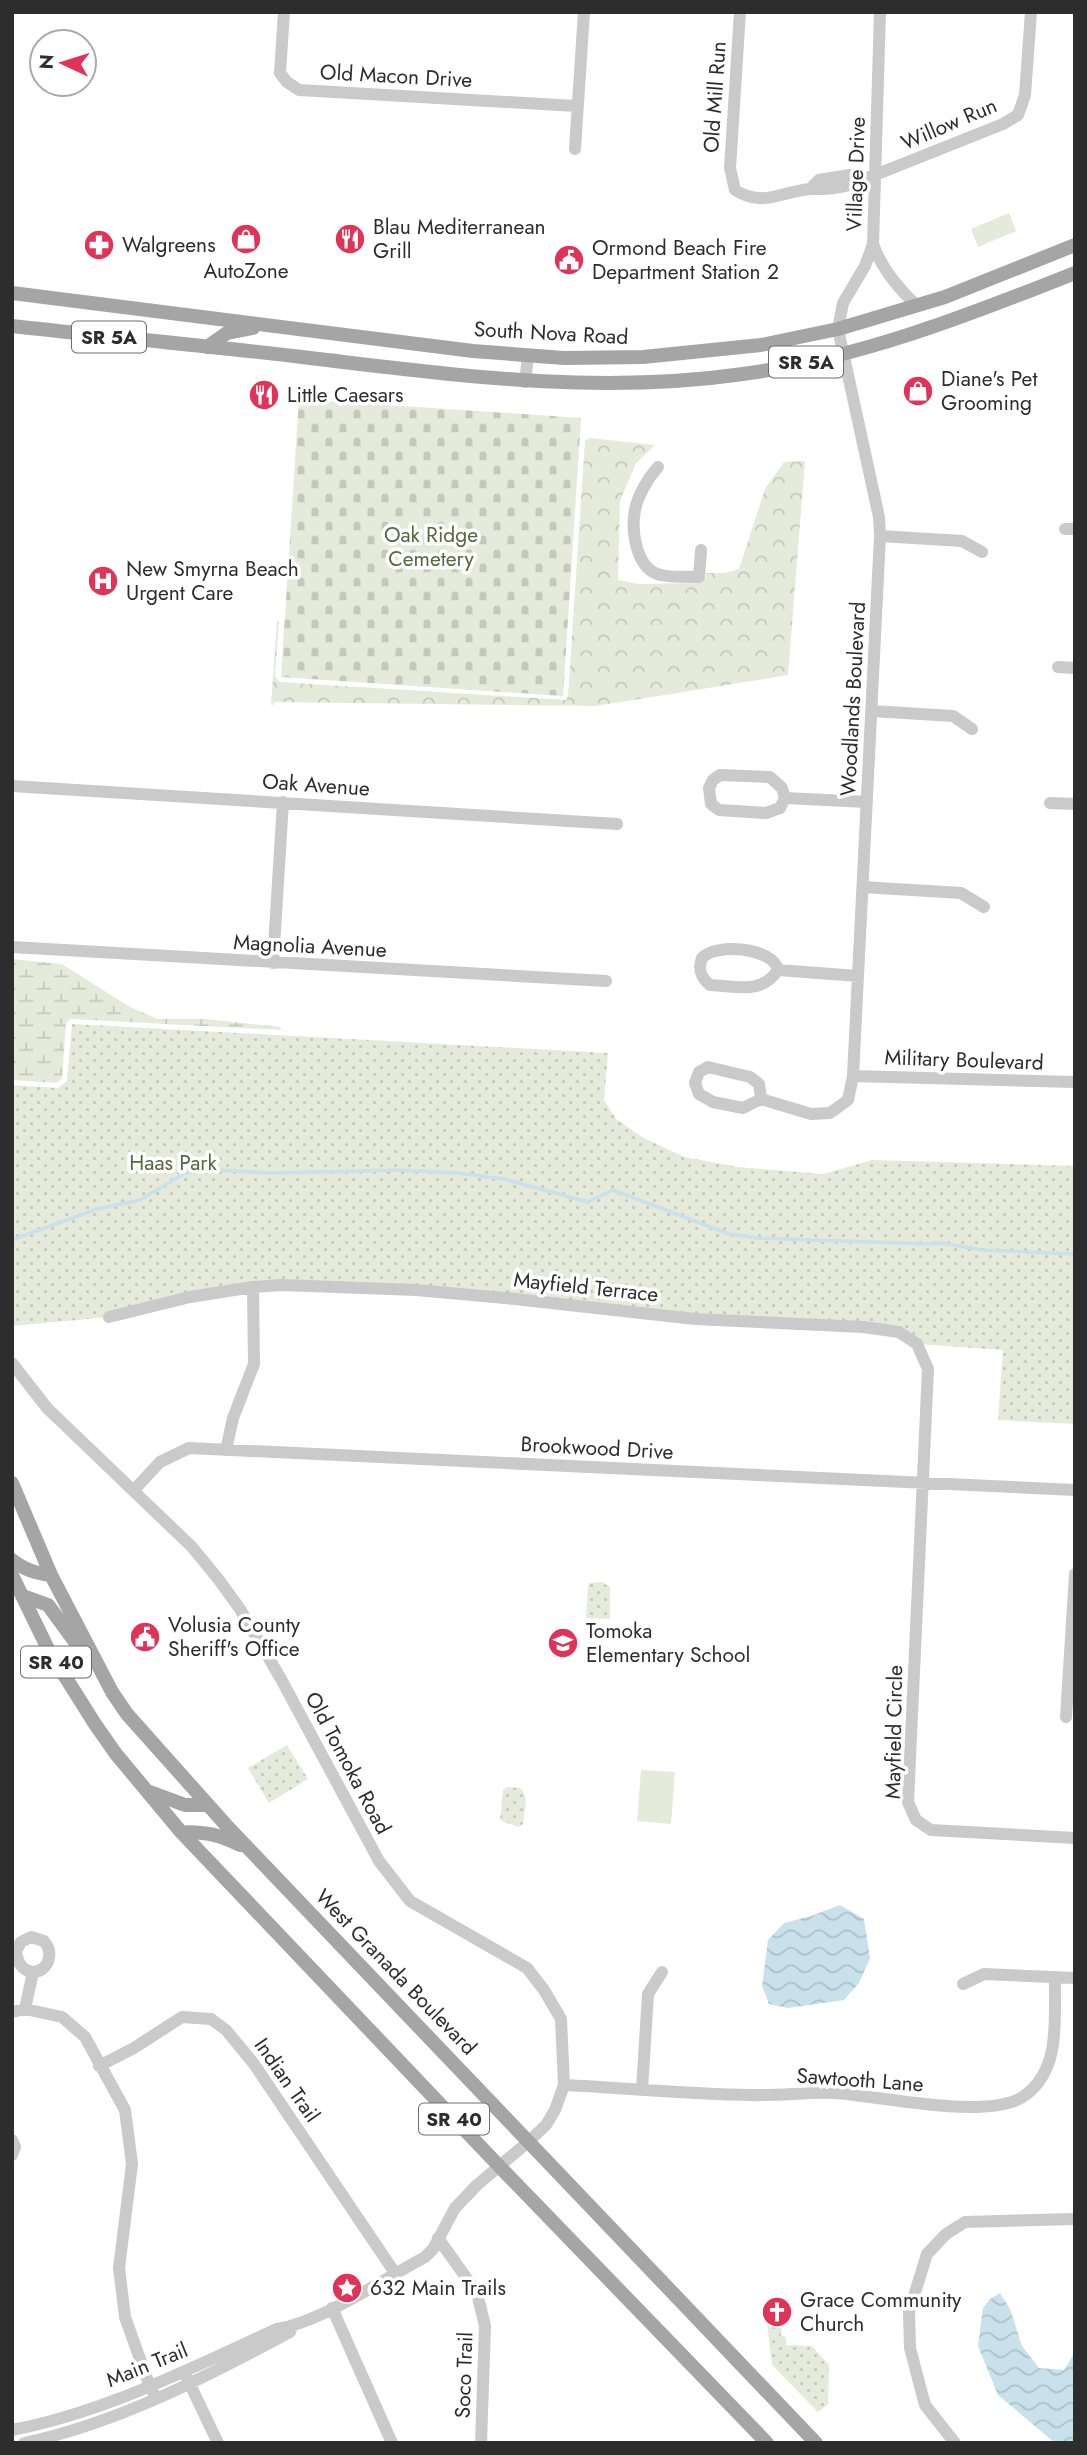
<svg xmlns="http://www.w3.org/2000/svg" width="1087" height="2455" font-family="Jost,sans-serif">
	<defs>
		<pattern id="forest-crowns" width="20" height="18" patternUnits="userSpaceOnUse" patternTransform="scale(1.75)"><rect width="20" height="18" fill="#e5eadb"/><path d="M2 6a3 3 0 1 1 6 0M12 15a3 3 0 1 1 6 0" fill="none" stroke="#c5c9bc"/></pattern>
		<pattern id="wetland-marsh" width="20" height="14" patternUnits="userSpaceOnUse" patternTransform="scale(1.75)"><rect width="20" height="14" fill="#e5eadb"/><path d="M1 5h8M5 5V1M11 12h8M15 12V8" fill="none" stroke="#c5c9bc"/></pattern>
		<pattern id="cemetery-stones" width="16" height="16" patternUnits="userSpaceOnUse" patternTransform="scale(1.75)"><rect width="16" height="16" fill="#e5eadb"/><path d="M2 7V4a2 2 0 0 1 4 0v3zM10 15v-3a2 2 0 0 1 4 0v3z" fill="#c5c9bc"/></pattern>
		<pattern id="park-dots" width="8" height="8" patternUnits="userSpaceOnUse" patternTransform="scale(1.75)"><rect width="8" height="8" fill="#e5eadb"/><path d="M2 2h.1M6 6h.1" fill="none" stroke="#c5c9bc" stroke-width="1.8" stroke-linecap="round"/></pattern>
		<pattern id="water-waves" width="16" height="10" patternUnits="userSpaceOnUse" patternTransform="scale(1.75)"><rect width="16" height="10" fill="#c8e1ea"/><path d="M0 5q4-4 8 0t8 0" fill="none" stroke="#acc1c9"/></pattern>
	</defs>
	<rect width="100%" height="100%" fill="#fff"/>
	<path fill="url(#forest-crowns)" d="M 590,438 L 655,445 L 636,463 L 620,501 L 618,580 L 639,584 L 699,583 L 706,577 L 706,573 L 725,573 L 739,569 L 765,489 L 784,462 L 805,461 L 788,675 L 596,706 L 274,702 L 273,705 L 271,705 L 277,622 L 279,621 L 275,676 L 279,682 L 566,700 L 568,696 L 585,440 Z"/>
	<path fill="url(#wetland-marsh)" d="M 12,959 L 62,964 L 128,1006 L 157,1019 L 205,1019 L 280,1027 L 282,1030 L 70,1019 L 66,1024 L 62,1079 L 56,1083 L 12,1080 Z"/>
	<path fill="url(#cemetery-stones)" d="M 299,399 L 581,418 L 563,696 L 281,677 Z"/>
	<path fill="url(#park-dots)" d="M 72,1024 L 608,1053 L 604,1100 L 616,1119 L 644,1138 L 684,1157 L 738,1167 L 823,1174 L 872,1160 L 1075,1166 L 1075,1424 L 998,1420 L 1003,1350 L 917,1344 L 899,1332 L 281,1285 L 109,1317 L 12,1326 L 12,1085 L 58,1088 L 67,1081 Z
		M 602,1582 L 610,1587 L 610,1619 L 586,1618 L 588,1586 L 589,1583 Z
		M 287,1745 L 308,1779 L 269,1803 L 248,1768 Z
		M 507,1787 L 520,1788 C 530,1798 524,1811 523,1824 L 518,1827 L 500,1820 L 503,1790 Z
		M 767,2324 L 782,2325 L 781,2336 L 786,2337 L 786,2345 L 812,2346 L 829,2365 L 828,2404 L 818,2412 L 772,2365 Z"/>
	<path fill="#e5eadb" d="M 1009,213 L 1016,231 L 978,247 L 971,229 Z
		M 641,1770 L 675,1772 L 671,1824 L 637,1821 Z"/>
	<path fill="url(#water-waves)" d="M 840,1905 L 864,1919 L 870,1958 L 859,1983 L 844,2000 L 788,2008 L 769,2004 L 762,1986 L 768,1940 L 784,1923 L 811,1916 Z
		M 1000,2293 L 1010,2309 L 1022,2346 L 1039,2368 L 1064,2370 L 1075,2352 L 1075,2443 L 1055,2443 L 998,2395 L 978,2346 L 983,2308 L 990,2299 Z"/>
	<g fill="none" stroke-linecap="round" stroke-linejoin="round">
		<path stroke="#c8e1ea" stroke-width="3.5" d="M 12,1240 L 97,1209 L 140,1200 L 185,1173 L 216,1170 L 271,1173 L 400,1170 L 457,1173 L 504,1179 L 588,1202 L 613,1190 L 729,1234 L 757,1238 L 929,1244 L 942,1243 L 982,1250 L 1075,1254"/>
		<path stroke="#cacaca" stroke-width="12" d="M 284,12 L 280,73 L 287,82 L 299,90 L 576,106
			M 740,12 L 730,168 L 735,190 C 764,208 781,191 811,189 C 824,189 836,189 849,185 C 859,182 866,177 875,175 L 1003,124 L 1018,115 L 1025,95 L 1031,12
			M 575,149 L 584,12
			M 810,189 L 819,180 L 850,175 L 861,178
			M 873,244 C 881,268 899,289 917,306
			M 525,382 L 528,356
			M 658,467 C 648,478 638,495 635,510 C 631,531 636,570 661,575 C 673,578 687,576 699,577 L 701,550
			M 1065,529 L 1075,529
			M 880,536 L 962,541 L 982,552
			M 1058,667 L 1075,668
			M 872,711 L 953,716 L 972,729
			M 12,786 L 617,824
			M 785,798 L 780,808 L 766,813 L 719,810 L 711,804 L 709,788 L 713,780 L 720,775 L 770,777 L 782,788 L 785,798 L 867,802
			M 1050,803 L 1075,804
			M 863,887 L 961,893 L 984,907
			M 12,947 L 606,981
			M 273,963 L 283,802
			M 778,970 C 761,995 737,986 710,985 C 700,977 698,969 702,958 C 715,943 773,947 778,970 L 858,976
			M 853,1076 L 1075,1082
			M 761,1099 L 743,1108 L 713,1102 L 699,1094 L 695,1083 L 699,1072 L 708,1067 L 750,1077 L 759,1084 L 761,1099 L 811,1114 L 830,1113 L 848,1100 L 853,1076 L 880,536 L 879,517 L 838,329 L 843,303 L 865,266 L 873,244 L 880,12
			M 109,1317 L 190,1297 L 253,1287 L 281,1285 L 416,1290 L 515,1299 L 695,1319 L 863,1327 L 899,1332 L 917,1344 L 928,1369 L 908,1802 L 916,1820 L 931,1830 L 1075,1838
			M 12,1363 L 47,1408 L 192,1547 L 219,1580 L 240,1609 L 281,1679 L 379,1861 L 410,1901 L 527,1968 L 544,1990 L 561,2019 L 564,2085 L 555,2110 L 546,2125 L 528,2142 L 477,2185 L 455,2208 L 433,2249 L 425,2257 C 384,2279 321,2322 277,2329 C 191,2368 106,2412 12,2430
			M 226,1450 L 233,1418 L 254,1364 L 253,1287
			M 134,1490 L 160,1462 L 189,1448 L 1075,1490
			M 1066,1717 L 1075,1574
			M 963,1984 L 984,1974 L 1075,1978
			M 25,2009 L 33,1972 C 21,1970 18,1963 16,1951 L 21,1942 L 31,1937 L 44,1941 C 54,1953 49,1971 33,1972
			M 12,2012 L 25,2009 L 62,2017 L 85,2037 L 125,2110 L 132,2164 L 119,2268 L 125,2317 L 150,2387 L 156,2397
			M 99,2066 L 134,2048 L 182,2017 L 211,2019 L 226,2030 L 254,2064 L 395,2273
			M 564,2085 C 626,2088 688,2094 750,2095 C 778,2096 807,2092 835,2093 C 881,2096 988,2121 1024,2096 C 1062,2070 1054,2017 1055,1978
			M 642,2089 L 648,1994 L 662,1972
			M 12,2140 L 15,2147 L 12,2155
			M 438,2238 L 477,2293 L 485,2326 L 481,2443
			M 332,2308 L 392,2443
			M 186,2376 L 218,2443
			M 24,2443 C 118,2423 206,2377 290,2332 L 292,2327
			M 955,2443 L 925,2405 L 910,2348 L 909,2312 L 927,2254 L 946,2234 L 965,2222 L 1075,2219"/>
		<path stroke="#a5a5a5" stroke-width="14" d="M 12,293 L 473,351 L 564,358 L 643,357 L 761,345 L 838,329 L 945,297 L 1075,245
			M 12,326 C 111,337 211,346 310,358 C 456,375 596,395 743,374 C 859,358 967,316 1075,273
			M 207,347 L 227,333 L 253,328
			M 12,1483 L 51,1575 L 112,1692 L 127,1714 L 226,1825 L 816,2443
			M 12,1560 C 25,1570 35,1573 51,1575
			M 12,1575 L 49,1651 L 95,1724 L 116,1754 L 181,1832 L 500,2167 L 767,2443
			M 23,1596 L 48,1605 L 84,1654
			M 150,1792 L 185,1805 L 208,1805
			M 181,1832 C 206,1832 218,1834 240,1845"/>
	</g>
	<defs>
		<g id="shop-disc" transform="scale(1.575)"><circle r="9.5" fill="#df3457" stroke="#fff"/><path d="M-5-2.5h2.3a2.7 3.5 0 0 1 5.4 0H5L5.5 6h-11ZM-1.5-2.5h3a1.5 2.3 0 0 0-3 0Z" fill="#fff"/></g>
		<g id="restaurant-disc" transform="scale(1.575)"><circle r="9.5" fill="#df3457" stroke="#fff"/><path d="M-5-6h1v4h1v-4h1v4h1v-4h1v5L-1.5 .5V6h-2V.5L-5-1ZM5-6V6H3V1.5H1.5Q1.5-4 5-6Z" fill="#fff"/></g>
		<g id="pharmacy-disc" transform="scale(1.575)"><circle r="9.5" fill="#df3457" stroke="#fff"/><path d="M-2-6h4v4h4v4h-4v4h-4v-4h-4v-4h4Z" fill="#fff"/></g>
		<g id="civic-disc" transform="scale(1.575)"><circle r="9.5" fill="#df3457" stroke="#fff"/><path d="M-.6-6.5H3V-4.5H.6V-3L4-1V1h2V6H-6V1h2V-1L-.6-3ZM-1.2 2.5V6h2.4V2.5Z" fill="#fff"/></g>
		<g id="hospital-disc" transform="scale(1.575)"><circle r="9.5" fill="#df3457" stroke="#fff"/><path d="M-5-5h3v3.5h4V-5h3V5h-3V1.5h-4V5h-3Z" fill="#fff"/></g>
		<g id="school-disc" transform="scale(1.575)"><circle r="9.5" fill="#df3457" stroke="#fff"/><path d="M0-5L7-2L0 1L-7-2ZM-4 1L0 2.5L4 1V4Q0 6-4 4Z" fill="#fff"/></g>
		<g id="sight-disc" transform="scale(1.575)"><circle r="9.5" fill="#df3457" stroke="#fff"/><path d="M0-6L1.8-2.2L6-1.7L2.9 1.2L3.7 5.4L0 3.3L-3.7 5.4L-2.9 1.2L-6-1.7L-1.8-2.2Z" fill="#fff"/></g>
		<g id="church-disc" transform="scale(1.575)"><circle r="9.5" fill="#df3457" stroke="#fff"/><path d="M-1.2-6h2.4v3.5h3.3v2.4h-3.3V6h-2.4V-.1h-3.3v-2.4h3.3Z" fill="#fff"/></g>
	</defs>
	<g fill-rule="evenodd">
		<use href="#shop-disc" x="246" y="239"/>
		<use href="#restaurant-disc" x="350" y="239"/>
		<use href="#pharmacy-disc" x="99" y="245"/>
		<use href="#civic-disc" x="569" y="260"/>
		<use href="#shop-disc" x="918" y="391"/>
		<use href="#restaurant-disc" x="264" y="395"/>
		<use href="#hospital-disc" x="103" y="581"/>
		<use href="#civic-disc" x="145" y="1637"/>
		<use href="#school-disc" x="563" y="1643"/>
		<use href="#sight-disc" x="347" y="2288"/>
		<use href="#church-disc" x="777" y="2312"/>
	</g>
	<g text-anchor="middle" stroke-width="7" stroke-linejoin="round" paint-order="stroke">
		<g fill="#fff" stroke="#6c6c6c" stroke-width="2">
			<rect x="72" y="321.5" width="74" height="31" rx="5"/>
			<rect x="769" y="346.5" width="74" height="31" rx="5"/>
			<rect x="21" y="1646.5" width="70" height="31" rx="5"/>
			<rect x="419" y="2103.5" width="70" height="31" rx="5"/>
		</g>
		<g font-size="19" font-weight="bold" fill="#2d2d2d">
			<text x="109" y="344">SR 5A</text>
			<text x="806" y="369">SR 5A</text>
			<text x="56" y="1669">SR 40</text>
			<text x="454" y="2126">SR 40</text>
		</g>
		<g font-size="21" fill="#2d2d2d" stroke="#fff">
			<text transform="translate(396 76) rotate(3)" y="7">Old Macon Drive</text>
			<text transform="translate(715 97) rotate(-86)" y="7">Old Mill Run</text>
			<text transform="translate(949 124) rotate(-23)" y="7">Willow Run</text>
			<text transform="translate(856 174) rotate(-88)" y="7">Village Drive</text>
			<text transform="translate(551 333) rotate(3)" y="7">South Nova Road</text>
			<text transform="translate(853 699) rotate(-87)" y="7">Woodlands Boulevard</text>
			<text transform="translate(316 785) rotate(4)" y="7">Oak Avenue</text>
			<text transform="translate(310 946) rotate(3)" y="7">Magnolia Avenue</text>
			<text transform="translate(964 1060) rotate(2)" y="7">Military Boulevard</text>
			<text transform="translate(586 1287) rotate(6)" y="7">Mayfield Terrace</text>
			<text transform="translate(597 1448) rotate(3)" y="7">Brookwood Drive</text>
			<text transform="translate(894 1732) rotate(-89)" y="7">Mayfield Circle</text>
			<text transform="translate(348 1763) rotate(62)" y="7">Old Tomoka Road</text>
			<text transform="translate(396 1972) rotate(46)" y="7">West Granada Boulevard</text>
			<text transform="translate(287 2080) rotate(55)" y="7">Indian Trail</text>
			<text transform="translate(860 2080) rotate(4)" y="7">Sawtooth Lane</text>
			<text transform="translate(147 2365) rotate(-22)" y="7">Main Trail</text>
			<text transform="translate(464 2375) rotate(-88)" y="7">Soco Trail</text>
		</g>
		<g font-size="21" fill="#2d2d2d" stroke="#fff" text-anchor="start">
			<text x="373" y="234">Blau Mediterranean<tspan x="373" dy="24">Grill</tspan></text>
			<text x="122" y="252">Walgreens</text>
			<text x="592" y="255">Ormond Beach Fire<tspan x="592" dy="24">Department Station 2</tspan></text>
			<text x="246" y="278" text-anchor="middle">AutoZone</text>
			<text x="941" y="386">Diane's Pet<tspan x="941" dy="24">Grooming</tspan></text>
			<text x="287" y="402">Little Caesars</text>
			<text x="126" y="576">New Smyrna Beach<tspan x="126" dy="24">Urgent Care</tspan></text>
			<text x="168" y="1632">Volusia County<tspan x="168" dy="24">Sheriff's Office</tspan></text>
			<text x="586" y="1638">Tomoka<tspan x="586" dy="24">Elementary School</tspan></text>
			<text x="370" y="2295">632 Main Trails</text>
			<text x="800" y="2307">Grace Community<tspan x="800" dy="24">Church</tspan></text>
		</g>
		<g font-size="21" fill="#56673c" stroke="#fff">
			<text x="431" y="542">Oak Ridge<tspan x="431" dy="24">Cemetery</tspan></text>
			<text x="173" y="1170">Haas Park</text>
		</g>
	</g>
	<rect width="1087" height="2455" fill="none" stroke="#2d2d2d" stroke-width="28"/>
	<g transform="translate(63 63) rotate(274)"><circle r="33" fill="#ffffff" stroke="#ababab" stroke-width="2"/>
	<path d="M0-5L12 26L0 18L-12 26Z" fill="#df3457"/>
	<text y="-10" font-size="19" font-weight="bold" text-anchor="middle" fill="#2d2d2d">N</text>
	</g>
</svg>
